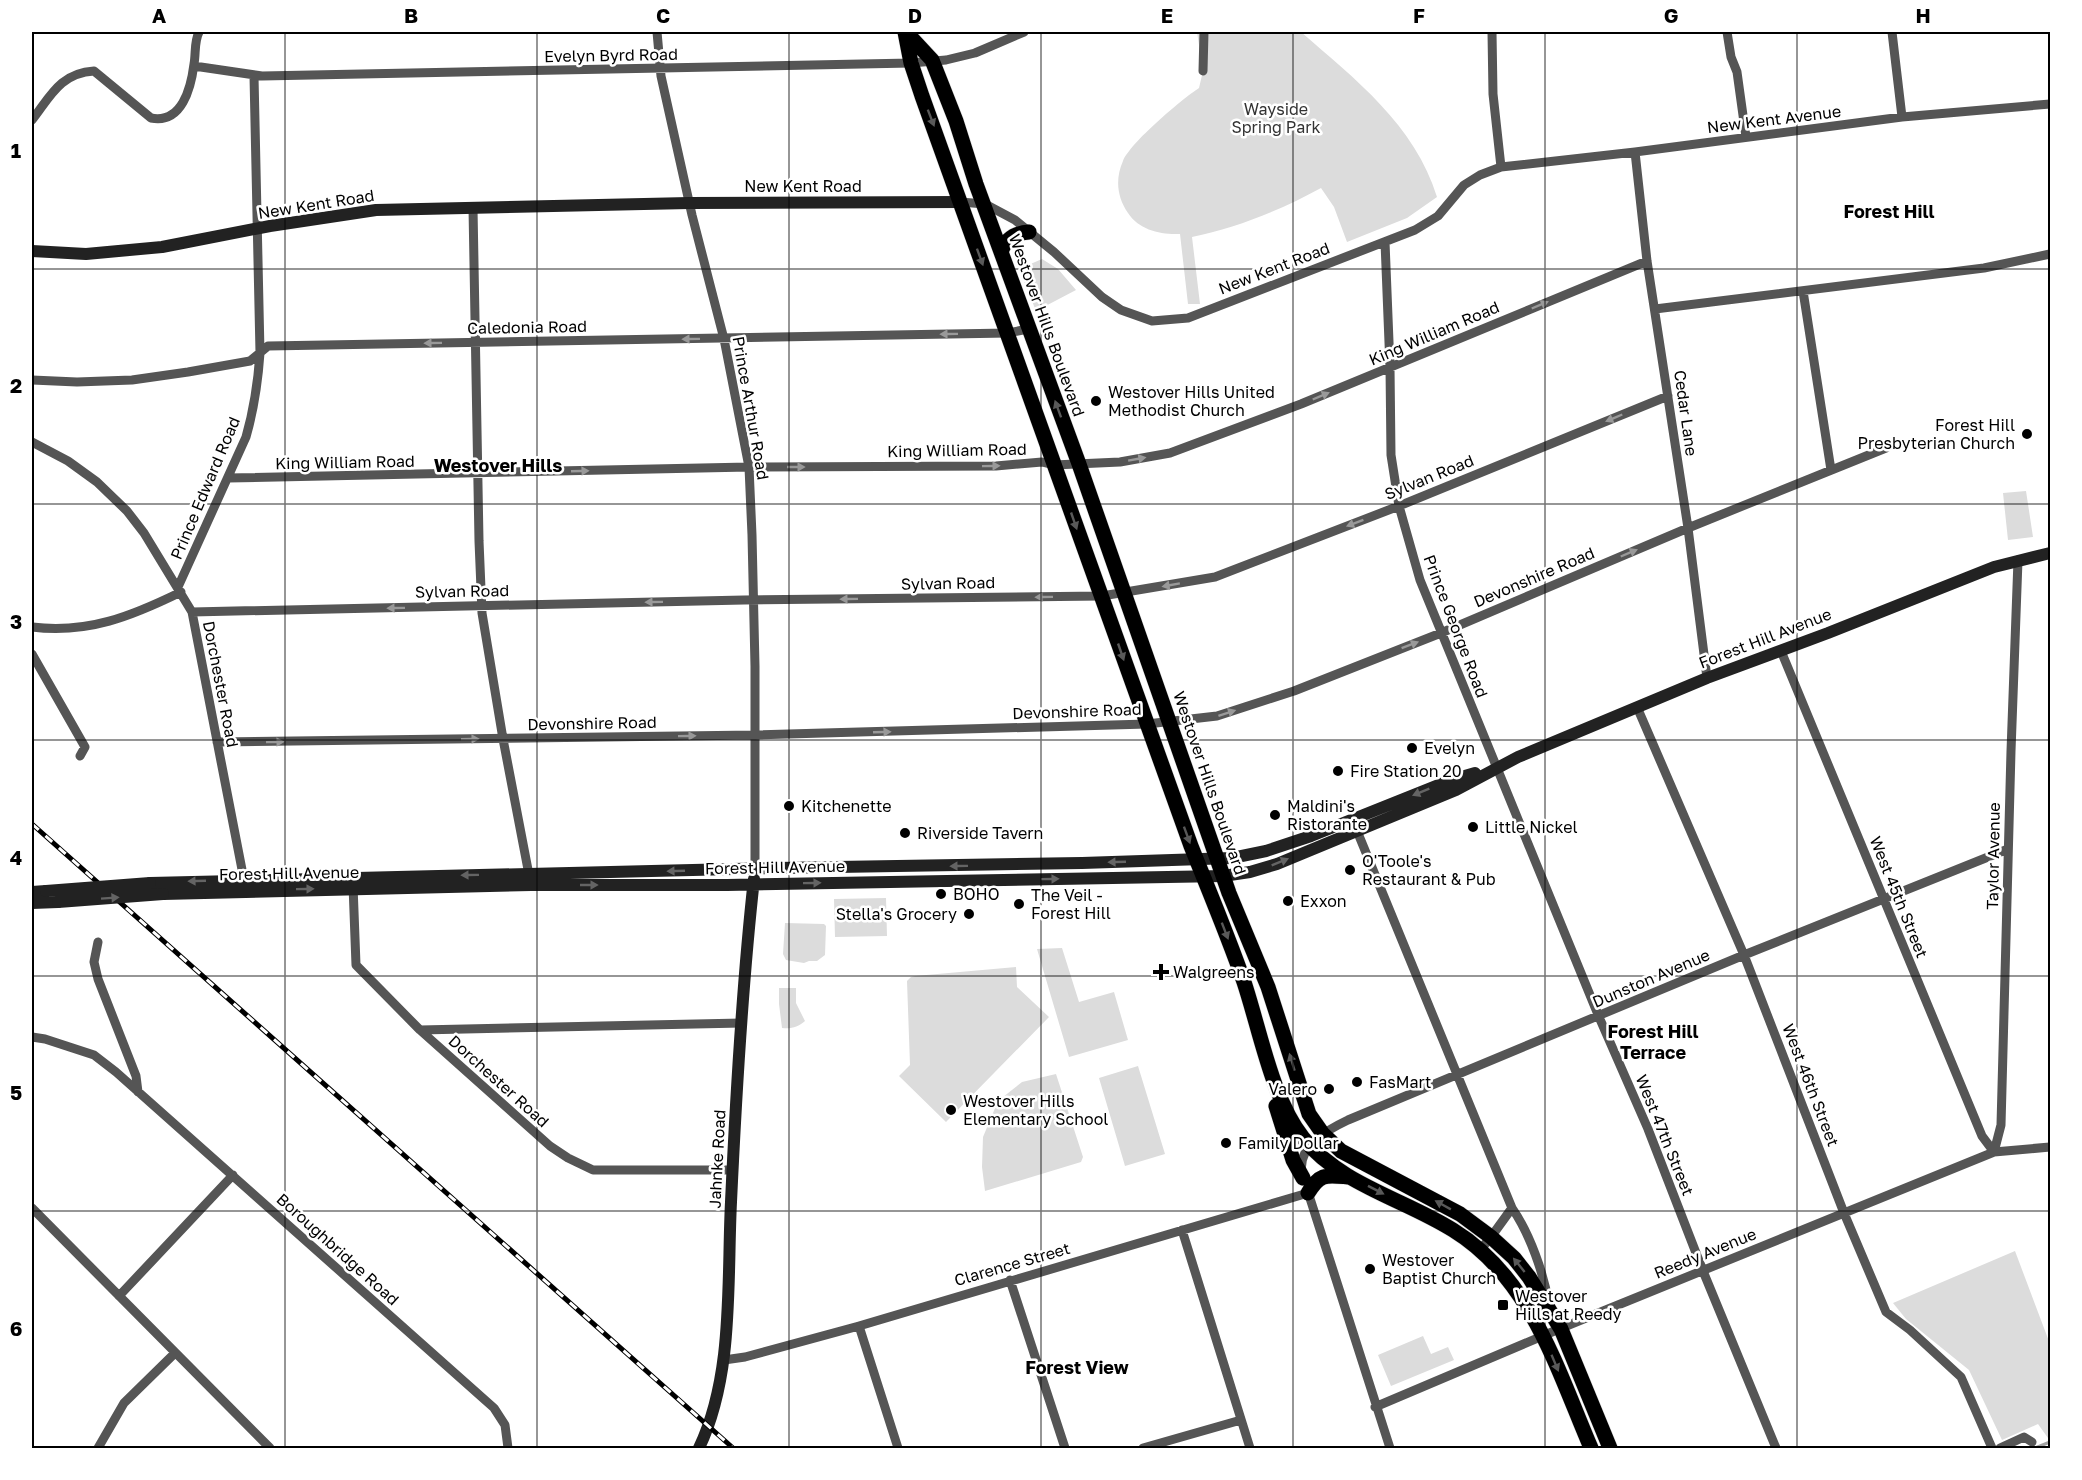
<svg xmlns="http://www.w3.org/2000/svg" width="2082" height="1480" font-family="'Golos Text',sans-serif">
	<rect width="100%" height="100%" fill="#fff"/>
	<path fill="#dcdcdc" d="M 1197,32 L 1301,32 C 1355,79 1415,125 1437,197 L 1407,218 L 1347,242 L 1334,207 L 1321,188 C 1281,210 1236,228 1192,237 L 1200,304 L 1188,304 L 1180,234 C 1161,235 1139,230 1128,213 C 1117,197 1115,179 1123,161 C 1130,143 1182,99 1199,88 L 1203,71 Z
		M 1042,259 L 1058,269 L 1076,290 L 1036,311 L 1019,269 Z
		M 2026,491 L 2033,537 L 2008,540 L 2003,493 Z
		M 886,898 L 887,936 L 835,937 L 834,899 Z
		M 785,923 L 824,924 L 826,926 L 825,955 L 817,961 L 809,961 L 804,963 L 786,960 L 783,954 Z
		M 1062,948 L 1079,1002 L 1114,992 L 1128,1040 L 1069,1057 L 1037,949 Z
		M 1016,967 L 1017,987 L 1049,1017 L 946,1122 L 899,1076 L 910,1065 L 907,981 L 911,977 L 915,976 Z
		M 779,988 L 796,988 L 796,1003 L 805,1021 C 798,1027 792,1029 782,1028 L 779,1004 Z
		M 1138,1066 L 1165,1154 L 1125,1166 L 1099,1078 Z
		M 1056,1074 L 1083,1157 L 1081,1162 L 985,1191 L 982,1167 L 983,1137 L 998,1101 L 1022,1082 Z
		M 2015,1251 L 2050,1344 L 2050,1447 L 2048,1438 L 2038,1424 L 2002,1440 L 1969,1370 L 1906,1319 L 1893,1303 Z
		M 1423,1336 L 1431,1354 L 1448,1347 L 1454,1360 L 1391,1386 L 1378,1355 Z"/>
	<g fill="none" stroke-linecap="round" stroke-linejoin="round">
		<path stroke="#a3a3a3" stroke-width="3" d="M 2035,1448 L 2050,1442"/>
		<g stroke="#dbdbdb" stroke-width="16">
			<path id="primary" d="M 905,32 L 911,63 L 922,96 L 1191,846 C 1209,891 1228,936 1244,982 C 1260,1030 1272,1099 1303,1138 C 1341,1185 1404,1199 1453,1230 C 1531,1278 1557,1369 1591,1448
				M 906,32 L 932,60 L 956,121 L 976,184 L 1079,464 L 1229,893 L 1268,987 L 1309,1114 L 1323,1134 L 1341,1151 L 1460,1214 L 1491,1237 L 1514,1258 L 1529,1277 L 1561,1329 L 1610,1448
				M 1001,252 C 1006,238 1015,233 1029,232
				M 1276,1106 L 1293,1160 L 1303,1178
				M 1308,1193 C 1320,1173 1326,1175 1348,1177"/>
		</g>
		<path stroke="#555" stroke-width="9" d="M 657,32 L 661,76 L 692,215 L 724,339 L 749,467 L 752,535 L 755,666 L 755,868
			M 1492,32 L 1493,94 L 1501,167
			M 1727,32 L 1731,57 L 1737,72 L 1746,137
			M 1892,32 L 1902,117
			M 194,66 L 262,76 L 911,63 L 946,60 L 975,53 L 1024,32
			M 1203,71 L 1204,32
			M 32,120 C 50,97 60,73 94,71 L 151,118 C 182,124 191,88 194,64 C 196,53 194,42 199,32
			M 1635,152 L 1647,261 L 1688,528 L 1707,678
			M 960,202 L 985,204 L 1015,220 L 1054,252 L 1102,297 L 1121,310 L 1152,321 L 1188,318 L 1415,230 L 1438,216 L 1464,185 L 1480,175 L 1501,167 L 1635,152 L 1902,117 L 2050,104
			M 473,208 L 479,541 L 482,613 L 503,739 L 530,880
			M 1385,242 L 1390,367 L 1391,455 L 1399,506 L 1420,580 L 1599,1017 L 1648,1129 L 1703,1271 L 1776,1448
			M 1803,291 L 1831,470
			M 1655,309 L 1984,268 L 2050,254
			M 32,380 L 77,382 L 132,380 L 188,372 L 250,361 L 268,346 L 1008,333 L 1028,329
			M 32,442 L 68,461 L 97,482 L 127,511 L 144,533 L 192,612 L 245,885
			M 228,478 L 749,467 L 996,466 L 1042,462 L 1054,465 L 1120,462 L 1170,453 L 1301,404 L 1647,261
			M 178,587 L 246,437 C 254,409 258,382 260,353 L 254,76
			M 192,612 L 744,600 L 1102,596 L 1215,577 L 1399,506 L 1668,396
			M 32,627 C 88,634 132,616 181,592
			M 1781,651 L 1982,1136 L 1994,1152
			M 32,654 L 85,747 L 80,756
			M 1637,707 L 1744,955 L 1844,1213 L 1886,1312 L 1910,1330 L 1961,1377 L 1992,1448
			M 217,742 L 755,735 L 1147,724 L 1217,716 L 1294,691 L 1441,633 L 1688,528 L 1886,448
			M 1355,826 L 1512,1208 C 1530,1234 1544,1274 1549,1305
			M 353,885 L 356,965 L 420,1030 L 550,1146 L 568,1158 L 593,1170 L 733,1170
			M 98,942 L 94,962 L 98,979 L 136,1076 L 138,1092
			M 420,1030 L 742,1023
			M 32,1037 L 45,1039 L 94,1055 L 116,1072 L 494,1408 L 505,1425 L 508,1448
			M 1994,1152 L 2001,1125 L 2011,751 L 2018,560
			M 1302,1173 C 1297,1146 1327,1130 1348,1120 L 1744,955 L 2008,849
			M 1307,1189 L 1390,1448
			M 32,1208 L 270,1448
			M 1182,1230 L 1250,1448
			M 1480,1250 L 1491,1237 L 1512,1208
			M 1010,1280 L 1065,1448
			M 119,1296 L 233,1175
			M 859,1326 L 898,1448
			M 724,1360 L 745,1357 L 859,1326 L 1308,1193
			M 1375,1407 L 1559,1329 L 1994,1152 L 2050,1147
			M 98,1448 L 124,1403 L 175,1353
			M 1143,1448 L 1241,1420
			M 2000,1448 L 2024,1437 L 2032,1442"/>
		<path stroke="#222" stroke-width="12" d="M 32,251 L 86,254 L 162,247 L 270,226 L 376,210 L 689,203 L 960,202
			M 150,883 L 776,868 L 1082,863 L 1232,858 L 1266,851 L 1311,836 L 1451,780 L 1475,773
			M 32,892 L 46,891
			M 163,894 L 531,885 L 727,885 L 1223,876 L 1250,872 L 1277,864 L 1456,790 L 1518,757 L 1707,678 L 1828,633 L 1994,567 L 2050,553
			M 32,903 L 58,902
			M 699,1448 C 734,1375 727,1282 731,1202 C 736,1094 742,986 754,879"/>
		<use href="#primary" stroke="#000" stroke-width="15"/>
		<g stroke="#000" stroke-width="5">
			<path id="rail" d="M 32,824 L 733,1448"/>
		</g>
		<use href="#rail" stroke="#fff" stroke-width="3" stroke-dasharray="9" stroke-linecap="butt"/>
		<path stroke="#222" stroke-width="12" d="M 46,891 L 150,883
			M 58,902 L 163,894"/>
	</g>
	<defs><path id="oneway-solid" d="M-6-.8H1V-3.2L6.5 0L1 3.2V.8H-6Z" transform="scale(1.5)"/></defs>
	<g fill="#595959">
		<use href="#oneway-solid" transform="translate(931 118) rotate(69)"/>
		<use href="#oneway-solid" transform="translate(980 257) rotate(70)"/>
		<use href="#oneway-solid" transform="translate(1058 409) rotate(-110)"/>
		<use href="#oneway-solid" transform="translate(1074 521) rotate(71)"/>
		<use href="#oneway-solid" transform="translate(1121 652) rotate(71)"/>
		<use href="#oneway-solid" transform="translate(1187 835) rotate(70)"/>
		<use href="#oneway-solid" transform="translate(1225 931) rotate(69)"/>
		<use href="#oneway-solid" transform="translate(1292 1062) rotate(-107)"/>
		<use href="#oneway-solid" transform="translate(1376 1190) rotate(27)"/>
		<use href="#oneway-solid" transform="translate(1443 1205) rotate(-151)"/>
		<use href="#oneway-solid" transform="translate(1519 1265) rotate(-129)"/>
		<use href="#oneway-solid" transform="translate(1555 1363) rotate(67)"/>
	</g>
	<g fill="#999">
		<use href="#oneway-solid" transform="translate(1540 305) rotate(-23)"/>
		<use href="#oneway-solid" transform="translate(949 334) rotate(179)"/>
		<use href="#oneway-solid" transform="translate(691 339) rotate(179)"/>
		<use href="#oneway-solid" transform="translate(433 343) rotate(179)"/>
		<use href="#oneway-solid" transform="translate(1321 396) rotate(-23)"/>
		<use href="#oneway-solid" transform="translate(1614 418) rotate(157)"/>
		<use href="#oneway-solid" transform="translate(1137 459) rotate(-10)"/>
		<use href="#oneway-solid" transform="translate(991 466) rotate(-1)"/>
		<use href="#oneway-solid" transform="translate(796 467)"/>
		<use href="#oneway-solid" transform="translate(580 471) rotate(-2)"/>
		<use href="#oneway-solid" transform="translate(1355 523) rotate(159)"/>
		<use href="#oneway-solid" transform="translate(1629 553) rotate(-23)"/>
		<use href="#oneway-solid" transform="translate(1171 585) rotate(170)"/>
		<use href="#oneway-solid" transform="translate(1044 597) rotate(179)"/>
		<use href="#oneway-solid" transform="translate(849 599) rotate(179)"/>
		<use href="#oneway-solid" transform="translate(654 602) rotate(179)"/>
		<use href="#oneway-solid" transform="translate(396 608) rotate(179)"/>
		<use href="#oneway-solid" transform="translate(1410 645) rotate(-21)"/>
		<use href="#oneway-solid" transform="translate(1227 713) rotate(-18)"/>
		<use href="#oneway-solid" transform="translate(882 732) rotate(-2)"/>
		<use href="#oneway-solid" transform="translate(687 736) rotate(-1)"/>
		<use href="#oneway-solid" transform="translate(470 739) rotate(-1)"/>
		<use href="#oneway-solid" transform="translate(275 742) rotate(-1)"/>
	</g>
	<g fill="#646464">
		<use href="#oneway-solid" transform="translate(1421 792) rotate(158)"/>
		<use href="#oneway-solid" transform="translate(1117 862) rotate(178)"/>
		<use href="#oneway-solid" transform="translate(1280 862) rotate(-22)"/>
		<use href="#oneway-solid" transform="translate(959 866) rotate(179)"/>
		<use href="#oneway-solid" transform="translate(676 871) rotate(178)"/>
		<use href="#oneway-solid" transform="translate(470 875) rotate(179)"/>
		<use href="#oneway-solid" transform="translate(1050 879) rotate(-1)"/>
		<use href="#oneway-solid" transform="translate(197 881) rotate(178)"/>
		<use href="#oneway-solid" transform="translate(812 883) rotate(-1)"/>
		<use href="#oneway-solid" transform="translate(589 885)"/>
		<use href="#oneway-solid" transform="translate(305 889) rotate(-1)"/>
		<use href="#oneway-solid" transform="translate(110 898) rotate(-4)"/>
	</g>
	<path fill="none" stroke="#000" stroke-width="1.5" stroke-opacity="0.55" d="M 285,32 L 285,1448M 537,32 L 537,1448M 789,32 L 789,1448M 1041,32 L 1041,1448M 1293,32 L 1293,1448M 1545,32 L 1545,1448M 1797,32 L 1797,1448M 32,269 L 2050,269M 32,504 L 2050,504M 32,740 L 2050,740M 32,976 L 2050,976M 32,1211 L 2050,1211"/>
	<g fill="#000" stroke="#fff" stroke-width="2">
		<circle cx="1096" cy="401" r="6"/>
		<circle cx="2027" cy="434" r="6"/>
		<circle cx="1412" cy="748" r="6"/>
		<circle cx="1338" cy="771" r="6"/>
		<circle cx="789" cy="806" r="6"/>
		<circle cx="1275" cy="815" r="6"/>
		<circle cx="1473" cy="827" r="6"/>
		<circle cx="905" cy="833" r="6"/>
		<circle cx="1350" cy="870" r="6"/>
		<circle cx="941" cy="894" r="6"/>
		<circle cx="1288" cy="901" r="6"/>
		<circle cx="1019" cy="904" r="6"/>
		<circle cx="969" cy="914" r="6"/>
		<path d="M1158 963h6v6h6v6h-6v6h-6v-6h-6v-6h6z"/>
		<circle cx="1357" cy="1082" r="6"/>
		<circle cx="1329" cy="1089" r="6"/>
		<circle cx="951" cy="1110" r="6"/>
		<circle cx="1226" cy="1143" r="6"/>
		<circle cx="1370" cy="1269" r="6"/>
		<rect x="1497" y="1299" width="12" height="12" rx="3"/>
	</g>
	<g text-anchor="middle" stroke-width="5" stroke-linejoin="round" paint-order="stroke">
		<g font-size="16" fill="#000" stroke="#fff">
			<text transform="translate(611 55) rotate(-1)" y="6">Evelyn Byrd Road</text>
			<text transform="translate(1774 119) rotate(-7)" y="6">New Kent Avenue</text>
			<text x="803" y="192">New Kent Road</text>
			<text transform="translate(316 204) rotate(-9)" y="6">New Kent Road</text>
			<text transform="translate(1274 268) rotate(-21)" y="6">New Kent Road</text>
			<text transform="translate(1047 325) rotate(70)" y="6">Westover Hills Boulevard</text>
			<text transform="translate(527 327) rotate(-1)" y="6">Caledonia Road</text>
			<text transform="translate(1434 333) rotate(-23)" y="6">King William Road</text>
			<text transform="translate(751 408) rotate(80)" y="6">Prince Arthur Road</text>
			<text transform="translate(1686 413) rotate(82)" y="6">Cedar Lane</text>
			<text transform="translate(957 450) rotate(-1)" y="6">King William Road</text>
			<text transform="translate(345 462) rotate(-1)" y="6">King William Road</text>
			<text transform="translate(1429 477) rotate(-22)" y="6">Sylvan Road</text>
			<text transform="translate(205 488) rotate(-67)" y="6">Prince Edward Road</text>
			<text transform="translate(1534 577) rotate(-23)" y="6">Devonshire Road</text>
			<text transform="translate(948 583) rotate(-1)" y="6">Sylvan Road</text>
			<text transform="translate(462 591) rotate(-1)" y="6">Sylvan Road</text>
			<text transform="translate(1456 626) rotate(69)" y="6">Prince George Road</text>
			<text transform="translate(1765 638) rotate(-21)" y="6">Forest Hill Avenue</text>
			<text transform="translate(221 684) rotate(79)" y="6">Dorchester Road</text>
			<text transform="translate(1077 711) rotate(-2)" y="6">Devonshire Road</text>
			<text transform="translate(592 723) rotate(-1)" y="6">Devonshire Road</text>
			<text transform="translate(1210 783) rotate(71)" y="6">Westover Hills Boulevard</text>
			<text transform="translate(1993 856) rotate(-89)" y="6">Taylor Avenue</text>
			<text transform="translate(775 867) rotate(-1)" y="6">Forest Hill Avenue</text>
			<text transform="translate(289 873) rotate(-1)" y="6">Forest Hill Avenue</text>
			<text transform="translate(1899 897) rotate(68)" y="6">West 45th Street</text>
			<text transform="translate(1651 978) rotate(-23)" y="6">Dunston Avenue</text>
			<text transform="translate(499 1081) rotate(42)" y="6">Dorchester Road</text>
			<text transform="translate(1811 1085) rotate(69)" y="6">West 46th Street</text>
			<text transform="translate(1665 1135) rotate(68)" y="6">West 47th Street</text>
			<text transform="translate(717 1159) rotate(-87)" y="6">Jahnke Road</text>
			<text transform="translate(338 1249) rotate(42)" y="6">Boroughbridge Road</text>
			<text transform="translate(1705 1253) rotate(-22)" y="6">Reedy Avenue</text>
			<text transform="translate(1012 1264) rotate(-16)" y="6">Clarence Street</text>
		</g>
		<g font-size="16" fill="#333" stroke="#fff">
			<text x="1276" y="115">Wayside<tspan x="1276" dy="18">Spring Park</tspan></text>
		</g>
		<g font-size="16" fill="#000" stroke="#fff" text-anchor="start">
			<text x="1108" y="398">Westover Hills United<tspan x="1108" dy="18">Methodist Church</tspan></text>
			<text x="2015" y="431" text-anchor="end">Forest Hill<tspan x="2015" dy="18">Presbyterian Church</tspan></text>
			<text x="1424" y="754">Evelyn</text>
			<text x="1350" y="777">Fire Station 20</text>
			<text x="801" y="812">Kitchenette</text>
			<text x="1287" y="812">Maldini's<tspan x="1287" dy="18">Ristorante</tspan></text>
			<text x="1485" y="833">Little Nickel</text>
			<text x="917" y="839">Riverside Tavern</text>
			<text x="1362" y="867">O'Toole's<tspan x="1362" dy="18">Restaurant &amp; Pub</tspan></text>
			<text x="953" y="900">BOHO</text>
			<text x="1031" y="901">The Veil -<tspan x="1031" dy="18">Forest Hill</tspan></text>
			<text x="1300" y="907">Exxon</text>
			<text x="957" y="920" text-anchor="end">Stella's Grocery</text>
			<text x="1173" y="978">Walgreens</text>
			<text x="1369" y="1088">FasMart</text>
			<text x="1317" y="1095" text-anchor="end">Valero</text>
			<text x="963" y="1107">Westover Hills<tspan x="963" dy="18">Elementary School</tspan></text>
			<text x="1238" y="1149">Family Dollar</text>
			<text x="1382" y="1266">Westover<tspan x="1382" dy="18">Baptist Church</tspan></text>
			<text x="1515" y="1302">Westover<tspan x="1515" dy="18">Hills at Reedy</tspan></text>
		</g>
		<g font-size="18" font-weight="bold" fill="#000" stroke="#fff">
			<text x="1889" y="218">Forest Hill</text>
			<text x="498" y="472">Westover Hills</text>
			<text x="1653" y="1038">Forest Hill<tspan x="1653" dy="21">Terrace</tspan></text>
			<text x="1077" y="1374">Forest View</text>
		</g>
	</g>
	<rect width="2082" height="1480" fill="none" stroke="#ffffff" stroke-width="66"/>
	<rect x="33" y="33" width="2016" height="1414" fill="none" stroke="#000" stroke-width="2"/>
	<g font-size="20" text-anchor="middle" font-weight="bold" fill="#000">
		<text x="159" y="23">A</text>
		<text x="411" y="23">B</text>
		<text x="663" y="23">C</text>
		<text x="915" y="23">D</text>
		<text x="1167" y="23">E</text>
		<text x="1419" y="23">F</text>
		<text x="1671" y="23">G</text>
		<text x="1923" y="23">H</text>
		<text x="16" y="158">1</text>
		<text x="16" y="393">2</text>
		<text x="16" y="629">3</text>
		<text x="16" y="865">4</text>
		<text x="16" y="1100">5</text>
		<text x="16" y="1336">6</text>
	</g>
</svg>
